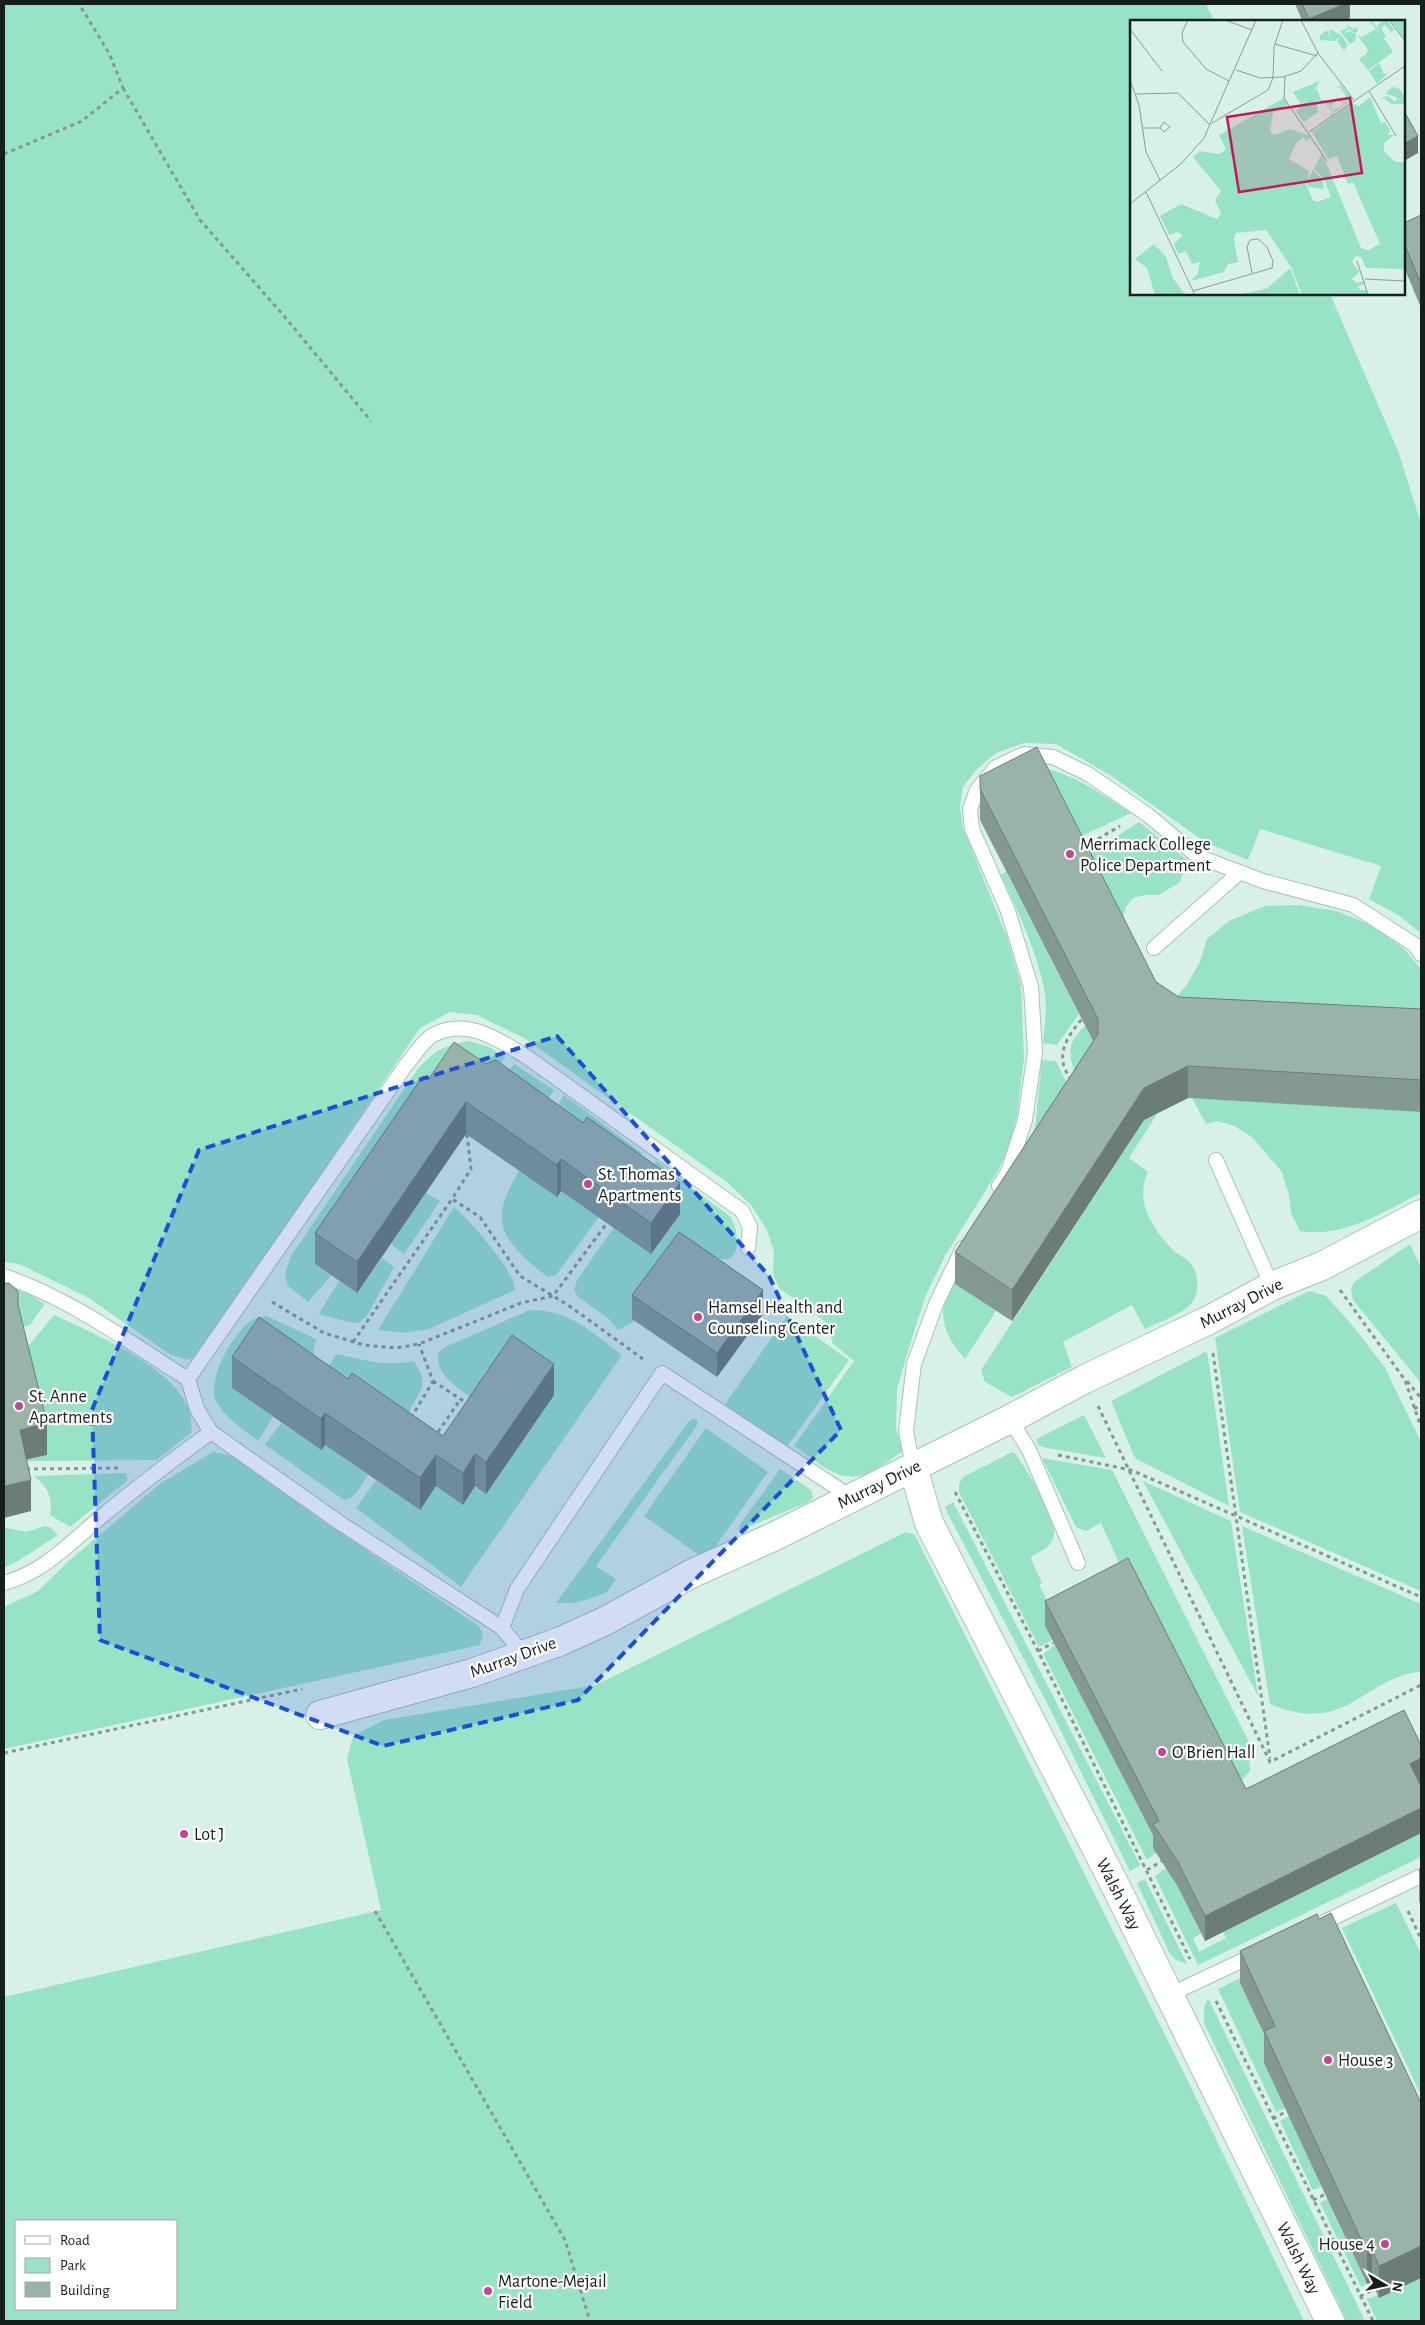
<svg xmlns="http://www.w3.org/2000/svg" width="1425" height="2325" font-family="'Alegreya Sans',sans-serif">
	<rect width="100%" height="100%" fill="#d7f1e6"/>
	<path fill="#98e3c5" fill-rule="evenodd" d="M 4,4 L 1206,4 L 1214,21 L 1131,21 L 1131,294 L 1330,294 L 1398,451 L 1421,523 L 1421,933 L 1398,915 L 1369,899 L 1381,866 L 1260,829 L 1248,860 L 1205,842 L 1110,775 L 1056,744 L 1024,743 L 996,753 L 977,769 L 963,787 L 960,807 L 963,828 L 1008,940 L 1021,985 L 1024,1058 L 1017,1116 L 1008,1149 L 999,1169 L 945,1256 L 926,1295 L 911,1341 L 897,1389 L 896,1429 L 903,1451 C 891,1459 876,1471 863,1475 C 837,1483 814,1459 794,1446 L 854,1361 L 833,1344 L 827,1323 L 779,1288 L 773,1274 L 774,1252 L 767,1230 L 751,1205 L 727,1182 L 524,1038 L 477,1015 L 450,1012 L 420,1028 L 197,1357 L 187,1360 L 171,1355 L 87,1297 L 19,1264 L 4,1262 Z
		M 1035,766 C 1071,772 1100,793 1131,813 L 1069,842 Z
		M 1139,822 L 1187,860 L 1180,882 L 1159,895 L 1145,895 L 1133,898 L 1126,907 L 1121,923 L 1079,861 Z
		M 1006,872 L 1079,1014 L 1057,1045 L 1043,1043 C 1044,1031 1046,1018 1046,1005 C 1045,970 1017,907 1001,875 Z
		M 1299,905 L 1337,911 L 1378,928 L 1405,950 L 1421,969 L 1421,1017 L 1172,1002 L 1186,986 L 1200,962 L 1207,939 L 1229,921 L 1265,906 Z
		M 1085,1026 L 1095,1045 L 1076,1075 C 1067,1054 1068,1041 1085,1026 Z
		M 468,1041 L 489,1047 L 505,1057 L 481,1092 L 315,1264 L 331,1276 L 308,1302 L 287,1285 L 285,1273 L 291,1256 L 417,1070 C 434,1051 443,1046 468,1041 Z
		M 1042,1060 L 1056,1061 L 1071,1091 L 1023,1167 L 1035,1128 Z
		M 514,1064 L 554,1090 L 535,1120 L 493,1093 Z
		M 564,1095 L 642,1153 L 625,1176 L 545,1127 Z
		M 1192,1098 L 1421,1112 L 1421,1193 C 1383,1212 1344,1238 1300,1231 L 1291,1213 L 1289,1195 L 1282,1172 L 1252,1137 L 1234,1126 L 1217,1121 L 1206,1124 Z
		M 1152,1108 L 1156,1116 L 1129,1158 L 1148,1172 C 1134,1200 1153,1230 1173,1250 C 1178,1255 1187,1258 1191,1264 C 1200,1275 1200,1296 1189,1306 C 1178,1316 1159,1322 1145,1329 L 1132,1305 L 1063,1342 L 1072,1367 L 1012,1397 L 985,1382 L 981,1370 Z
		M 656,1161 L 731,1217 C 739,1233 744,1266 715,1258 L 633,1319 L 635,1321 L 618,1330 L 608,1318 L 578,1297 L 574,1290 L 577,1280 L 614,1227 L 651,1254 L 679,1215 L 640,1186 Z
		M 519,1170 L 557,1196 L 561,1191 L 599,1217 L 556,1275 L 548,1277 C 533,1266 503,1242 502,1221 C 500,1203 511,1186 519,1170 Z
		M 426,1193 L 440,1201 L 404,1254 L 391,1244 Z
		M 454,1207 C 470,1220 515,1271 515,1290 L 429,1329 L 402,1333 L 378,1330 Z
		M 1410,1244 L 1421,1268 L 1421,1383 L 1353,1300 L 1351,1289 L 1354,1282 Z
		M 382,1258 L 394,1267 L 367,1316 L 359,1323 L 348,1322 L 319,1314 L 339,1281 L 357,1293 Z
		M 957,1275 L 996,1311 L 965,1359 C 940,1330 935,1309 957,1275 Z
		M 4,1286 L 29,1294 L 45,1304 L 30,1325 L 20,1328 Z
		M 1309,1291 L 1326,1296 L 1353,1326 L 1385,1368 L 1421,1442 L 1421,1591 L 1240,1512 L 1215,1338 Z
		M 530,1310 C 568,1309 593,1333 622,1355 L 461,1587 L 356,1508 L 376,1480 L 420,1510 L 436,1486 L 463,1505 L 475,1486 L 485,1406 C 467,1393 435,1379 438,1353 L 445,1347 Z
		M 54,1315 C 94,1334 177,1367 190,1413 C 191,1419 191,1426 192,1432 L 157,1460 L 19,1461 L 22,1354 Z
		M 267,1316 L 316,1339 L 311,1364 L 232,1388 L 273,1417 L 258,1441 C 244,1430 224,1417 216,1401 C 206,1380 234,1331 252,1320 C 256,1317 262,1317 267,1316 Z
		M 787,1316 L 849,1360 L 786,1448 L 725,1404 Z
		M 1207,1351 L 1229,1506 L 1135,1458 L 1111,1401 Z
		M 337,1354 C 363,1360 387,1367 413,1361 C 420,1369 424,1377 422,1388 L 396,1435 L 314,1387 Z
		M 1084,1415 L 1106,1458 L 1042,1447 L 1037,1444 L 1037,1439 Z
		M 693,1419 L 697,1420 L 698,1424 L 596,1566 L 616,1579 L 606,1593 L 589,1599 L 574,1603 L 556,1603 L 690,1420 Z
		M 281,1423 L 321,1450 L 325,1445 L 368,1475 C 362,1484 356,1499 344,1500 L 265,1445 Z
		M 706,1428 L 768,1472 L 706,1560 L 644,1516 Z
		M 213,1452 L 235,1456 L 324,1522 L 479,1626 L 483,1635 L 480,1645 L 4,1749 L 4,1607 L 38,1591 L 70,1560 L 161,1483 Z
		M 1012,1452 L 1016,1454 C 1026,1471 1061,1520 1053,1539 C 1050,1548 1039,1552 1032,1556 L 1031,1559 L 1042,1583 L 1039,1585 L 1057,1619 L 1045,1626 L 1052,1640 L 1039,1647 L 959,1492 L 959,1484 L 963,1477 Z
		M 1042,1458 L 1112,1470 L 1249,1742 L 1250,1771 L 1234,1789 L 1128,1583 L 1101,1523 L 1086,1531 L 1076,1527 Z
		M 780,1469 L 811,1490 L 813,1498 L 808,1502 L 739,1531 L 739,1526 Z
		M 126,1473 L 128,1480 L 70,1527 L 50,1515 C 53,1497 48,1487 34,1476 Z
		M 1143,1481 L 1231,1521 L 1258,1696 Z
		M 953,1502 L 1140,1865 L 1130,1871 L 1049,1707 L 947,1512 L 945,1507 Z
		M 45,1526 L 50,1527 L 58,1535 L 18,1561 L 4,1568 L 4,1527 L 26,1532 Z
		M 1242,1526 L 1421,1604 L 1421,1671 C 1360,1680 1347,1736 1270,1704 Z
		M 906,1532 L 915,1535 L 1184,2073 L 1304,2321 L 4,2321 L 4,1997 L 381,1910 L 347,1759 L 353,1736 L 384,1720 L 596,1685 ZM 176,2221 L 176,2309 L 16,2309 L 16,2221 Z
		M 1055,1645 L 1159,1846 L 1154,1848 L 1156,1853 L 1147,1860 L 1043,1654 Z
		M 1421,1833 L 1421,1857 L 1198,1965 L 1155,1876 L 1166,1868 L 1170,1870 L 1201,1934 L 1193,1938 L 1199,1952 L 1226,1938 L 1223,1932 Z
		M 1145,1879 L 1187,1964 L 1176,1960 L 1170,1954 L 1137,1883 Z
		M 1396,1903 L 1421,1954 L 1421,2095 L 1342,1928 Z
		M 1332,1933 L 1240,1983 L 1275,2058 L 1285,2108 L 1276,2112 L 1218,1989 Z
		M 1208,1998 L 1365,2321 L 1347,2321 L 1204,2023 L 1204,2008 Z
		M 1289,2116 L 1393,2153 L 1316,2189 L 1312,2189 L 1280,2121 Z
		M 1341,2192 L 1347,2203 L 1332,2210 L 1367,2284 L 1361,2287 L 1320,2203 Z
		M 1421,2278 L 1421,2321 L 1377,2321 L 1367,2299 Z"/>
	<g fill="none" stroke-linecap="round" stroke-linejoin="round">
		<g stroke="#a9c2b7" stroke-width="16">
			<path id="service" d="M 1154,948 L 1240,872
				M 1216,1160 L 1272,1286
				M 999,1186 L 1008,1172 L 1025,1120 L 1035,1052 L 1031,987 L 1008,911 L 972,829 L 970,809 L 977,790 L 996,767 L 1024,754 L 1053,757 L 1088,774 L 1148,815 L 1197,856 L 1263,881 L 1353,905 L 1415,945 L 1421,954
				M 4,1276 C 71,1299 129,1342 188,1379 L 197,1409 L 211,1432 L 340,1523 L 502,1628 L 523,1654
				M 188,1379 L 406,1065 C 414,1056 424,1039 435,1034 C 468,1018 499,1040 527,1057 L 742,1211 L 750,1227 L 748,1248
				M 1010,1419 L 1029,1450 L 1078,1563
				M 913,1467 L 906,1431 L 914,1364 L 936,1304 L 963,1248
				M 4,1583 C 44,1572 70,1543 101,1517 C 137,1487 174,1459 211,1432
				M 502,1628 L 517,1589 L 662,1373 L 851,1497
				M 1318,1925 L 1421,1876
				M 1169,1995 L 1256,1954"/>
		</g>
		<g stroke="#a9c2b7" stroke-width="30">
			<path id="minor" d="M 913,1467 L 929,1523 L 1117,1889 L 1330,2321
				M 320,1715 L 472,1673 L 561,1641 L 605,1621 L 693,1573 L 773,1537 L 1010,1419 L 1085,1379 L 1209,1320 L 1272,1286 L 1322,1266 L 1421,1214"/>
		</g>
		<path stroke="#869991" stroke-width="3" stroke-dasharray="4 4" stroke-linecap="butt" d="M 123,88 L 200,220 L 284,316 L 371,421
			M 4,154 L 82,121 L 123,88 L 109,53 L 79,4
			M 1084,847 L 1120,826
			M 1072,1080 C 1053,1058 1066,1038 1082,1019
			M 467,1134 L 471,1169 L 452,1199 L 480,1217 L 520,1276 L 568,1305 L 643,1359
			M 1340,1290 L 1405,1380 L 1421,1427
			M 272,1302 L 324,1333 L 364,1345 L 396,1348 L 419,1344 L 521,1303 L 553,1296 L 607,1223
			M 353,1342 L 452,1199
			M 1213,1353 L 1270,1758
			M 433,1381 L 468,1404
			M 1407,1381 L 1421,1398
			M 1098,1406 L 1270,1762 L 1421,1685
			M 1414,1409 L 1421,1405
			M 411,1418 L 433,1381 L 419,1344
			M 438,1432 L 460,1400
			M 1058,1455 L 1131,1470 L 1421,1597
			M 26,1469 L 122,1468
			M 955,1492 L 1038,1651 L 1190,1959
			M 1038,1651 L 1053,1643
			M 4,1753 L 302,1689
			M 1147,1870 L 1162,1861
			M 375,1911 L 565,2240 L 590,2321
			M 1408,1911 L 1421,1939
			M 1216,2001 L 1373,2321
			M 1273,2119 L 1287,2111
			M 1313,2200 L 1328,2193
			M 1360,2296 L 1375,2289"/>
		<use href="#service" stroke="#fff" stroke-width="14"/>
		<use href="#minor" stroke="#fff" stroke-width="28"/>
	</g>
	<path fill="#849a90" d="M 1295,4 L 1350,4 L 1350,18 L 1342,21 L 1300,21 L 1302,20 Z
		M 1421,215 L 1421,308 L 1404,267 L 1404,223 Z
		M 980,776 L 1156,982 L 1179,997 L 1421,1009 L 1421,1112 L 1188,1098 L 1144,1120 L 1012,1321 L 955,1284 L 955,1252 L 1093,1041 L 980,820 Z
		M 428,1080 L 680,1214 L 651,1254 L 561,1191 L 557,1197 L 466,1134 L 357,1293 L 315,1264 L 315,1233 Z
		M 632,1295 L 763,1314 L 717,1377 L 632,1319 Z
		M 232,1357 L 443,1436 L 554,1395 L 486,1494 L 475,1486 L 463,1505 L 436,1486 L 420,1510 L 325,1445 L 321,1450 L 232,1388 Z
		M 1045,1601 L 1246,1789 L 1421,1745 L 1421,1782 L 1420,1783 L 1421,1786 L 1421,1833 L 1205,1941 L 1178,1887 L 1153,1848 L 1153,1835 L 1045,1626 Z
		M 1421,1868 L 1421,1907 L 1419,1901 L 1419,1870 Z
		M 1240,1951 L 1421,2103 L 1379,2298 L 1372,2282 L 1367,2284 L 1264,2063 L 1264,2034 L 1240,1983 Z"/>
	<path fill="#6c7d76" d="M 1344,4 L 1350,4 L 1350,18 L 1342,21 L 1309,21 L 1309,19 Z
		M 1418,136 L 1418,153 L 1404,161 L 1404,144 Z
		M 1188,1066 L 1188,1098 L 1144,1120 L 1012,1321 L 1012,1290 L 1144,1088 Z
		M 466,1102 L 466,1134 L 357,1293 L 357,1262 Z
		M 561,1159 L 561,1191 L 557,1197 L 557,1165 Z
		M 680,1183 L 680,1214 L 651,1254 L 651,1223 Z
		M 763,1290 L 763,1314 L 717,1377 L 717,1353 Z
		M 554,1364 L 554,1395 L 486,1494 L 486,1462 Z
		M 325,1413 L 325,1445 L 321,1450 L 321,1419 Z
		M 47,1423 L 47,1455 L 20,1461 L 20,1430 Z
		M 475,1454 L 475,1486 L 463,1505 L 463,1473 Z
		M 436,1455 L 436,1486 L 420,1510 L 420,1478 Z
		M 31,1480 L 31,1511 L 4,1518 L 4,1486 Z
		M 1421,1758 L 1421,1782 L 1410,1788 L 1410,1764 Z
		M 1421,1808 L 1421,1833 L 1205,1941 L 1205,1916 Z
		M 1421,2246 L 1421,2278 L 1379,2298 L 1379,2266 Z
		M 1372,2250 L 1372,2282 L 1367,2284 L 1367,2252 Z"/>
	<path fill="#9ab3a8" stroke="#6c7d76" d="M 1302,4 L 1344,4 L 1309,19 Z
		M 1404,111 L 1418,136 L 1404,144 Z
		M 1421,215 L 1421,284 L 1404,243 L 1404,223 Z
		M 1037,747 L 1156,982 L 1179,997 L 1421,1009 L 1421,1080 L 1188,1066 L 1144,1088 L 1012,1290 L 955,1252 L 1098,1034 L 1098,1019 L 980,789 L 980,776 Z
		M 454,1042 L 486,1064 L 496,1060 L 583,1123 L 587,1117 L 680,1183 L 651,1223 L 561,1159 L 557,1165 L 466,1102 L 357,1262 L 315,1233 L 423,1076 L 428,1080 Z
		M 679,1232 L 763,1290 L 717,1353 L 632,1295 Z
		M 4,1283 L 9,1283 L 18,1291 L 18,1305 L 47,1423 L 20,1430 L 31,1480 L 4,1486 Z
		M 259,1317 L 348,1379 L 352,1373 L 443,1436 L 512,1335 L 554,1364 L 486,1462 L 475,1454 L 463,1473 L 436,1455 L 420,1478 L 325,1413 L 321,1419 L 232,1357 Z
		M 1128,1558 L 1246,1789 L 1404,1710 L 1421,1745 L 1421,1758 L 1410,1764 L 1421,1786 L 1421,1808 L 1205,1916 L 1178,1862 L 1153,1824 L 1159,1821 L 1045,1601 Z
		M 1421,1868 L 1421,1875 L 1419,1870 Z
		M 1331,1913 L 1421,2103 L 1421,2246 L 1379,2266 L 1372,2250 L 1367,2252 L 1264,2031 L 1275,2026 L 1240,1951 L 1317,1914 L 1319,1919 Z"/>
	<path fill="#1d4ed8" fill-opacity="0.2" stroke="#1d4ed8" stroke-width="4" stroke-dasharray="10 6" stroke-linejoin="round" d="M 557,1036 L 769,1276 L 841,1430 L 578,1700 L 383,1746 L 100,1640 L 92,1410 L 199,1150 Z"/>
	<g fill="#c44591" stroke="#fff" stroke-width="2">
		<circle cx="1070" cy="854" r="5"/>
		<circle cx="588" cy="1184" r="5"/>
		<circle cx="698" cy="1317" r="5"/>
		<circle cx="19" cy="1406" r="5"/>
		<circle cx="1162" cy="1752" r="5"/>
		<circle cx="184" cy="1834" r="5"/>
		<circle cx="1328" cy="2060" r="5"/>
		<circle cx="1385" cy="2244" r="5"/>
		<circle cx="488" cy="2291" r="5"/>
	</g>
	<g text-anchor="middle" stroke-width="4.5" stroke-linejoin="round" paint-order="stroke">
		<g font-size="18" fill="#151e1a" stroke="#fff" text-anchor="start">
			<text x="1080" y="850">Merrimack College<tspan x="1080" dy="21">Police Department</tspan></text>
			<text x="598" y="1180">St. Thomas<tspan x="598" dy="21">Apartments</tspan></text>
			<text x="708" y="1313">Hamsel Health and<tspan x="708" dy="21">Counseling Center</tspan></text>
			<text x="29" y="1402">St. Anne<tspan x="29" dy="21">Apartments</tspan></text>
			<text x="1172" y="1758">O'Brien Hall</text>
			<text x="194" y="1840">Lot J</text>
			<text x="1338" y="2066">House 3</text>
			<text x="1375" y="2250" text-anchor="end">House 4</text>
			<text x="498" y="2287">Martone-Mejail<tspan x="498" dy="21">Field</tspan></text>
		</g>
		<g font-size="18" fill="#151e1a" stroke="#fff">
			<text transform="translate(1241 1303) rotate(-27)" y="6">Murray Drive</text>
			<text transform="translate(879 1484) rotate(-26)" y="6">Murray Drive</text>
			<text transform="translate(513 1657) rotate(-20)" y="6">Murray Drive</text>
			<text transform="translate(1119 1894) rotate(63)" y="6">Walsh Way</text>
			<text transform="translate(1299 2258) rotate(64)" y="6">Walsh Way</text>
		</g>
	</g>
	<g transform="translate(1130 20)">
		<rect width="275" height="275" fill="#d7f1e6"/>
		<path d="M 234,0 L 241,0 L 245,5 L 263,32 L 238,50 L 229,39 L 234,35 L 237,40 L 235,35 L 240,28 L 238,30 L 227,15 L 232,17 L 246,9 L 240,1 ZM 253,0 L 257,0 L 265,10 L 261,12 L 255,5 L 251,8 L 256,16 L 253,19 L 247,6 ZM 260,0 L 275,0 L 275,20 ZM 217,4 L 223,9 L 228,7 L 226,14 L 219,9 L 214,13 L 220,11 L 226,15 L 225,21 L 220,24 L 210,11 L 218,8 ZM 199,9 L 211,15 L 218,25 L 214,31 L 207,21 L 211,16 L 205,21 L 190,20 L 190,15 L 197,10 L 200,17 ZM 249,43 L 254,54 L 258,53 L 247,64 L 239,51 ZM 190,61 L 184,71 L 187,69 L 191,80 L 194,80 L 203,92 L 203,94 L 199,96 L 202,92 L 194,82 L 186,80 L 188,92 L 174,102 L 166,92 L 179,76 L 171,84 L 163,72 ZM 211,65 L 222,79 L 205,92 L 204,91 L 198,83 L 209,77 L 201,86 L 204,90 L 213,85 L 212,79 L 213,83 L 219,81 L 210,67 L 204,69 ZM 265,65 L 264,68 L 268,69 L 267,66 L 275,77 L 275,84 L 261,84 L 254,78 L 247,80 L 257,76 L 266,82 L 266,79 L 274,81 L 266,78 L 266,71 L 266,77 L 256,74 L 259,72 L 255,73 ZM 240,77 L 251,103 L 255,102 L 260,110 L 258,115 L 264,115 L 254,123 L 254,131 L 265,142 L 275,142 L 275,249 L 236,248 L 231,237 L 225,236 L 222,242 L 229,252 L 222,259 L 227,263 L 234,261 L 235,264 L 228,266 L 230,270 L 237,270 L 237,274 L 172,275 L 161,247 L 136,210 L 106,213 L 104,219 L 108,242 L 98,244 L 94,252 L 61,261 L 68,253 L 70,242 L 62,244 L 56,231 L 48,234 L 44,224 L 53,215 L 48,212 L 39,215 L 30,196 L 51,184 L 87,199 L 91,194 L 85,180 L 91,171 L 63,137 L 70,131 L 90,134 L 96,129 L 89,115 L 154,78 L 158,85 L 143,92 L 140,112 L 144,115 L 160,109 L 180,116 L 177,122 L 173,117 L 166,123 L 159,139 L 179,151 L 176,165 L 183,180 L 187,182 L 201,177 L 194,159 L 184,149 L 192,133 L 231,228 L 238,230 L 250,224 L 223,162 L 218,164 L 207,136 L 198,139 L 182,112 L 222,83 L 229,86 ZM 183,150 L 192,159 L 194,169 L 178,167 L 177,160 ZM 24,224 L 36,237 L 43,258 L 55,275 L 25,275 L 17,248 L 5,239 ZM 160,248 L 170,275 L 108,275 L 138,268 Z" fill="#98e3c5"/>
		<path fill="none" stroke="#899d94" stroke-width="1" d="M 58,0 L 52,13 L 53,22 L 76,49 L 99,61M 95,0 L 122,10M 171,0 L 188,33 L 224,80M 259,0 L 275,21M 0,9 L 32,51M 145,24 L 187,36M 106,50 L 130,58 L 153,57 L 171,51 L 188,33M 155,57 L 154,78 L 197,141M 0,60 L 9,85 L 16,132 L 30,160M 239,71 L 266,116M 6,74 L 48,73 L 80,105M 82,103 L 138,70 L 143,58 L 144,27 L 153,0M 12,108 L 30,108 L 34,112 L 40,107 L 34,102 L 30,108M 179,112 L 275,46M 16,172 L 65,275M 0,184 L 52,143 L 74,118 L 126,0M 227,241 L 238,275M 235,259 L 275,261M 63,271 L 142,248 L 143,241 L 137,227 L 128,219 L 120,220 L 117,227 L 122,253"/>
		<path fill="#c2185b" fill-opacity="0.15" stroke="#c2185b" stroke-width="2.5" d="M 220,78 L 232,153 L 109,172 L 97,97 Z"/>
		<rect width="275" height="275" fill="none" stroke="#151e1a" stroke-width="2.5"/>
	</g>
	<rect width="1425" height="2325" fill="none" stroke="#151e1a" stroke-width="10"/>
	<rect x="15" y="2220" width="162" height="90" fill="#ffffff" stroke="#a1a5a3"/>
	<rect x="25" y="2236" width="25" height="8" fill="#ffffff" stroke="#a1a5a3"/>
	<text x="60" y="2245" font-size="15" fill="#151e1a">Road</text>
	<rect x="25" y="2258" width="25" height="15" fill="#98e3c5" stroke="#a1a5a3"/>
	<text x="60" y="2270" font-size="15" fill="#151e1a">Park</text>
	<rect x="25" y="2282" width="25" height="15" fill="#9ab3a8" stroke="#a1a5a3"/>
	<text x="60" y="2295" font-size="15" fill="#151e1a">Building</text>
	<g transform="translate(1385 2285) rotate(99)" stroke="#ffffff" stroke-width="4" paint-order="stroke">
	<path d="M0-4L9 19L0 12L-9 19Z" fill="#151e1a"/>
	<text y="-8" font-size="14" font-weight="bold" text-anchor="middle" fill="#151e1a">N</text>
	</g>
</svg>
